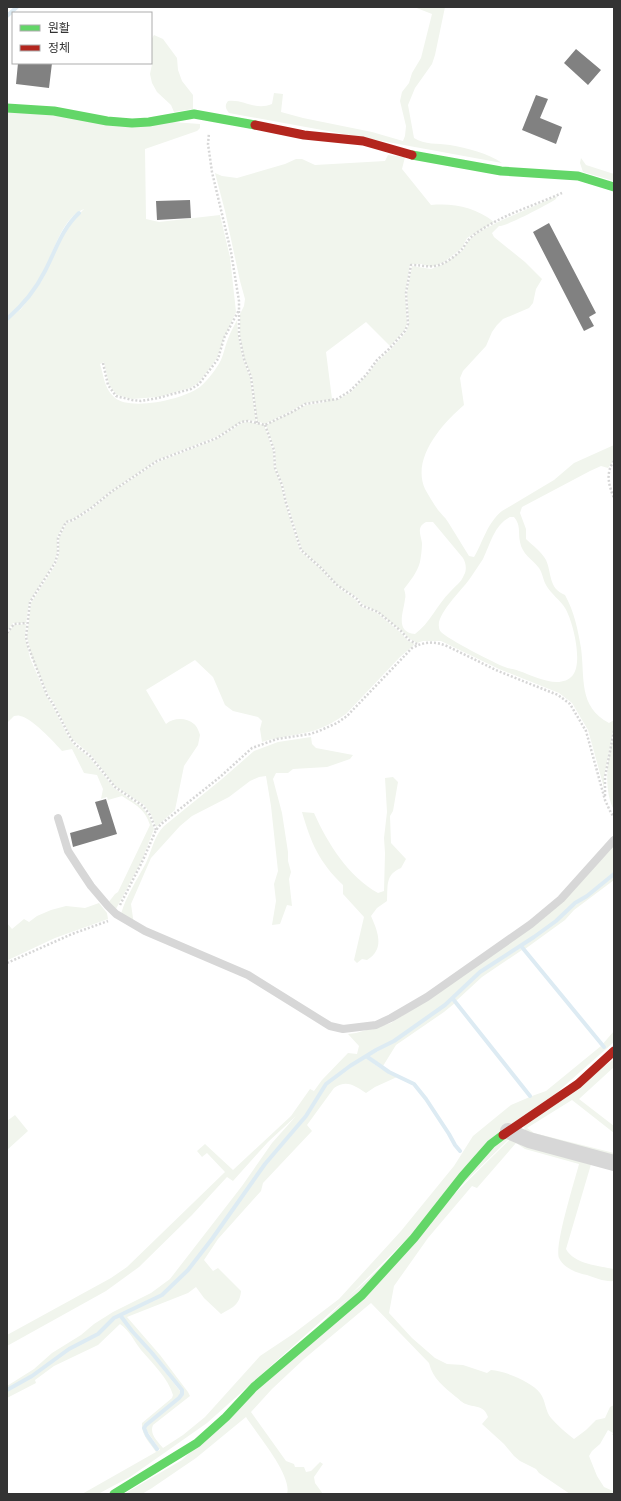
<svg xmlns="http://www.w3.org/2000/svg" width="621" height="1501" font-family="'Asap Condensed','Noto Sans KR',sans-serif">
	<rect width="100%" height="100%" fill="#fff"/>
	<path fill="#f1f5ed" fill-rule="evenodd" d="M 414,7 L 445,7 L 435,55 L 432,64 L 415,88 L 408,105 L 414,138 C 425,145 437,143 450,145 C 467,148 488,153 502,163 L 229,113 C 226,109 224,106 228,101 C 244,99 255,111 272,104 L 274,93 L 283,94 L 281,112 L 303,118 L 372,132 L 403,141 L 405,136 L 406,126 L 400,101 L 402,92 L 409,83 L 412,73 L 421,58 L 432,14 Z
		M 154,35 L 163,39 L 177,58 L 178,70 L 182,81 L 193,95 L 193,109 L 174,112 L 171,105 L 157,92 L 152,83 L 150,74 L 152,64 L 151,40 Z
		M 7,110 L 200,124 L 200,128 L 197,131 L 145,149 L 146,219 L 159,222 L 220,215 L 230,257 L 236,312 L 224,338 L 217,358 L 206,373 L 198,383 L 190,388 L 158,397 L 132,399 L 117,395 L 112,389 L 109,384 L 104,362 L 100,364 C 104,376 104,388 114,397 C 129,412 186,399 201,386 C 208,380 217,368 221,360 C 224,353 225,346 228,339 C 230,333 234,326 237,320 L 238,335 L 243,359 L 250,377 L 256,421 L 248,420 L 241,422 L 216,437 L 157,460 L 111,491 L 90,508 L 73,519 L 66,522 L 57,537 L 57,552 L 54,563 L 29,602 L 26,623 L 13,623 L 7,631 L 7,320 L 21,309 L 41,282 L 64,233 L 73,220 L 84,209 C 59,219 53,259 39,280 C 30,294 19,307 7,317 Z
		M 388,155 L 405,157 L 402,169 L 431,205 C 454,203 475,207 494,222 L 467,238 L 462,248 L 444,262 L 431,267 L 422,264 L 410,264 L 405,293 L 407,324 L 404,331 L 390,346 L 366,322 L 326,352 L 332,399 L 337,400 L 351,392 L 367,375 L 378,361 L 390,350 L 406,332 L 409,324 L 407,293 L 412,266 L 431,269 L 444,264 L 463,250 L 469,240 L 477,233 L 500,221 L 557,196 L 556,199 C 547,205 507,226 499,226 L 492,233 L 494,237 L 525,262 L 542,279 L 536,289 L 533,303 L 529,308 L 503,319 L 497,325 L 492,332 L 486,346 L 463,371 L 460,378 L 464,405 C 443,423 411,458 425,489 C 429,496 433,503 438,510 C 441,514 445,517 448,522 C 455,533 462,545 469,556 L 474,557 C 483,542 487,523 502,511 L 554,480 L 574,463 L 614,445 L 614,460 L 608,468 L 601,466 L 590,471 L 522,507 L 520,513 L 526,529 L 526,539 C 533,546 541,551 546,560 C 552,573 548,588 565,595 C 574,611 578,630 581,648 C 585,677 578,707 609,723 L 614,720 L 614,727 L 604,777 L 604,788 L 588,730 L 572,703 L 559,693 L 499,669 L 441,641 L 423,641 L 417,643 L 410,639 L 402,631 L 378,612 L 362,604 L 358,598 L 337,585 L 322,568 L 302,550 L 287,502 L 283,485 L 276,468 L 275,450 L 266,425 L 306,405 L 322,403 L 329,400 L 305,403 L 293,410 L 265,424 L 257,421 L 252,377 L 244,359 L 240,335 L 240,314 L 244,306 L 245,299 L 240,281 L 225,211 L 215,173 L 222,176 L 237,178 L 285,164 L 296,159 L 302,159 L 315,165 L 385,161 ZM 510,517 L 514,517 C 521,525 518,532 520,542 C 522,554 532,559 539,568 C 543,574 543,580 546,585 C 551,594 560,600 565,608 C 573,621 583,662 573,675 C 569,680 563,682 557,682 C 544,682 531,675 519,671 C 515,669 509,669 505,667 C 496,664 446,638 441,632 C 440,631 439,629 439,627 C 436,614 464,588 471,577 C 475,571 479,565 483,559 C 490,545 494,525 510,517 ZM 426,522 L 433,522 L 463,558 C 466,563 467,570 464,575 C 461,583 455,586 450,592 C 437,605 430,623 415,634 C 394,632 404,611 405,599 C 406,596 405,592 404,589 C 410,581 417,573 420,562 C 421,557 422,549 422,543 C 421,535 416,527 426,522 Z
		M 581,158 L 586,165 L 614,174 L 614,181 L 583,172 L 580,163 Z
		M 248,422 L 264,425 L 273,451 L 274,468 L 281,485 L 285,503 L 300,551 L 321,569 L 336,586 L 356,600 L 360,606 L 377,613 L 400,632 L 408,641 L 415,644 L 400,657 L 346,714 C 334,722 322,729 309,732 C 293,736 277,737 262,742 L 260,729 L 262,721 L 258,717 L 233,711 L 225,705 L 213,677 L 195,660 L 146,690 L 166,724 C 173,718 186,717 194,724 C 197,726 199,732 200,735 L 198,745 L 184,766 L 175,810 L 156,827 L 151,814 L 144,805 L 115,786 L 91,755 L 72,739 L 54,703 L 48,694 L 32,658 L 27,636 L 31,603 L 56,564 L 59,553 L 59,538 L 67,523 L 73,521 L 91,510 L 112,492 L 158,462 L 217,439 L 242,423 Z
		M 26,624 L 25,637 L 30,658 L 46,695 L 52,705 L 70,740 L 75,746 L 89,757 L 114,788 L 142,807 L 149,816 L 154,829 L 142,860 L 116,909 L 108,903 L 115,894 L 118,892 L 150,825 C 145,809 136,805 122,796 L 108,800 L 107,797 L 101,799 L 103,789 L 97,775 L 84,773 L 72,749 L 62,751 C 55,743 31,717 20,716 C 18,715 16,716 14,716 L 7,723 L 7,634 L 14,625 Z
		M 614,735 L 614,810 C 603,791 607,755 614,735 Z
		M 311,737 L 312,744 L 316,748 L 353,755 L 350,759 L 327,767 L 293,769 L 288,773 L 276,773 L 273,779 L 282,813 L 288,852 L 288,861 L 291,872 L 289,879 L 292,906 L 287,905 L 280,924 L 272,925 L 276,901 L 274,884 L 278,871 L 271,806 L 266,776 L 259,777 L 250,781 L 229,797 L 192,816 L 180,826 L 151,858 L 131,904 L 134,925 L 121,914 C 126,896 137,880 146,863 C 152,850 154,836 164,826 L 222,779 L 254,751 L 278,742 Z
		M 393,777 L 398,782 L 393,811 L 390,816 L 391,843 L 406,859 L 401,868 C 385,875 388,885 387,901 L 377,908 L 371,916 C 378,932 385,949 367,960 L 362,959 L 357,963 L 354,960 L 364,917 L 343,894 L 343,885 C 319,862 311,843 302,812 L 314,813 C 328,844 348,876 378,893 L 384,891 L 385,853 L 384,838 L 387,812 L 385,778 Z
		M 614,843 L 614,873 L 586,895 L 574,902 L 556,920 L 533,937 L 480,971 L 445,1004 L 393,1040 L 349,1065 L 325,1083 L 305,1115 L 264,1163 L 211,1239 L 187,1269 L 161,1294 L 114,1317 L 98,1333 L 68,1349 L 31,1375 L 7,1389 L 7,1386 L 34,1369 L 52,1353 L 81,1335 L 94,1324 L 113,1312 L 151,1293 L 170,1279 L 242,1186 L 272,1143 L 296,1116 L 268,1142 L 233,1181 L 227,1177 L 192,1215 L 139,1267 L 106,1291 L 7,1346 L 7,1335 L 111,1278 L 127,1267 L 225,1172 L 207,1153 L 202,1157 L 197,1151 L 205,1144 L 233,1170 L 291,1116 L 310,1089 L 314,1091 L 322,1080 L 348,1053 L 357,1054 L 359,1046 L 348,1034 L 356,1033 L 391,1023 L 442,990 L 534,925 Z
		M 614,875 L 614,880 L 574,910 L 565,920 L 525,949 L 523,946 C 554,924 583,898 614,875 Z
		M 99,903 L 107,913 L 108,919 L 55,938 L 8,960 L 7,958 L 7,923 L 12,929 L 24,919 L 29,922 L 37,916 L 51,910 L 66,906 L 85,908 Z
		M 520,948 L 522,950 L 482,977 L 456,1001 L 454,999 L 481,973 Z
		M 452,1001 L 455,1003 L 444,1012 L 396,1045 L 383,1066 L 369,1056 L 394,1042 Z
		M 614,1031 L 614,1042 L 563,1087 L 367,1280 L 207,1423 L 130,1477 L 98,1494 L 82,1494 L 156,1452 C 150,1443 141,1435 142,1423 L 172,1398 L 173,1395 C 168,1378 153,1364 141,1350 C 134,1341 130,1331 120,1324 L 98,1345 L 54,1366 L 35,1380 L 36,1383 L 7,1398 L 7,1392 L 32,1377 L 69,1350 L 99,1335 L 108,1325 L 120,1316 L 131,1332 L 151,1354 L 180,1391 L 181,1394 L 178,1398 L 145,1425 L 143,1428 C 145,1436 152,1444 158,1451 L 160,1450 L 145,1428 L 179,1399 L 183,1395 L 182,1390 L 152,1352 L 132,1331 L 122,1315 L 163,1296 L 188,1271 L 213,1240 L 266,1164 L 307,1117 L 327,1085 L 336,1077 L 366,1058 L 381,1069 L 397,1077 L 375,1087 L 366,1093 C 355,1086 347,1079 334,1088 L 307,1125 L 312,1131 L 263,1183 L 261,1191 L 218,1239 L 204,1260 L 213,1271 L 218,1268 L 241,1291 C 240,1305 232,1308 221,1314 L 204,1298 L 196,1287 L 188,1293 L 127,1317 L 160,1355 L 188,1392 L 190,1396 L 153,1425 C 149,1434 158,1442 163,1448 L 183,1435 L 205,1417 L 260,1356 L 293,1334 L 339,1299 L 401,1231 L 454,1166 L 473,1136 L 511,1105 L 532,1096 L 546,1091 L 601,1046 Z
		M 614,1059 L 614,1067 L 579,1099 L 614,1126 L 614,1133 L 572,1100 L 527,1128 L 534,1133 L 614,1153 L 614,1158 L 528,1135 L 523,1126 Z
		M 15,1115 L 28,1131 L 7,1150 L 7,1121 Z
		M 512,1136 L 592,1161 L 566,1249 C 574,1264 599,1266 614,1269 L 614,1281 C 605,1282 595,1278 587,1275 C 576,1273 564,1268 559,1258 C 554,1246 575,1180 579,1164 L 525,1149 L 516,1143 L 477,1188 L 472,1186 L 428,1238 L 394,1286 L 389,1313 L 412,1338 L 435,1358 L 447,1364 L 463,1365 L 487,1373 L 491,1370 C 505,1371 532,1382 540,1393 C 546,1401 545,1411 551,1418 C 558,1426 566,1433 574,1439 L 586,1430 L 596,1420 L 605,1418 L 610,1407 L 614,1405 L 614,1435 L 612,1435 L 613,1433 L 608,1430 L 600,1444 L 592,1451 L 589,1456 L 597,1476 L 604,1487 L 613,1491 L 614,1494 L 570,1494 L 539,1473 L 536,1469 L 520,1461 L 514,1456 L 504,1444 L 482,1424 L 488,1417 C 484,1405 476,1408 466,1404 C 462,1403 459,1399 456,1397 C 444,1387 433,1379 429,1363 L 371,1303 L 304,1359 L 272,1389 L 251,1412 L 286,1461 L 294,1464 L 295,1467 L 304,1467 L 306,1472 L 311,1471 L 320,1462 L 323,1464 L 314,1477 L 315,1483 L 323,1494 L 287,1494 C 293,1476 256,1433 246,1417 L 196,1458 L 152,1488 L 142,1494 L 124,1494 L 182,1460 Z"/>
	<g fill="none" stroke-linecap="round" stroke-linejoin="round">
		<path stroke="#ddebf3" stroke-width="4" d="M 7,16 L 17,7
			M 7,319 C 22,306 36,289 45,271 C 56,250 61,230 79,213
			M 521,946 L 604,1047
			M 453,999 L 530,1096
			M 366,1056 L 389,1072 L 414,1084 L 426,1099 L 449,1134 L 455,1145 L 460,1151
			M 120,1315 L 132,1331 L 152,1353 L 182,1390 L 182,1394 L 179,1398 L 146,1425 L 144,1428 L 147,1435 L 157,1449
			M 7,1390 L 32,1376 L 69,1349 L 98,1334 L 114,1318 L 162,1295 L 188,1270 L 212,1239 L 265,1164 L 306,1116 L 326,1084 L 350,1066 L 376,1050 L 394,1041 L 445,1005 L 480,972 L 534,937 L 556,921 L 575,903 L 587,896 L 614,874"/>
	</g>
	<path fill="#818181" d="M 576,49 L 601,70 L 588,85 L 564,63 Z
		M 18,63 L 52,63 L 49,88 L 16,84 Z
		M 536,95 L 548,99 L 540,118 L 562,127 L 556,144 L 522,130 Z
		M 190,200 L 191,218 L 157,220 L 156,201 Z
		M 549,223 L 596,313 L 589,317 L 594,326 L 584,331 L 533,232 Z
		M 106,799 L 117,834 L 73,847 L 70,833 L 102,824 L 95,802 Z"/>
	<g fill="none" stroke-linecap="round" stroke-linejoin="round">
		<path stroke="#d6d6d6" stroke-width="2.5" stroke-dasharray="2 2" stroke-linecap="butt" d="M 239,311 L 239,335 L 244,359 L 251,377 L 257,423
			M 103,363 L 108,385 L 116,396 L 132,400 L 141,401 L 158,398 L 191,389 L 199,384 L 218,359 L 224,338 L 239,310 L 239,301 L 231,252 L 212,172 L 208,144 L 209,133
			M 265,425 L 274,450 L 275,468 L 282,485 L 286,503 L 301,550 L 321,568 L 337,585 L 357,599 L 361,605 L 378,612 L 401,631 L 409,640 L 417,644
			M 614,461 C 605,473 609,486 614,498
			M 7,633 L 14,624 L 27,623
			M 605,796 L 605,777 L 614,731
			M 156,830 L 150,815 L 143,806 L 115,787 L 90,756 L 76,745 L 71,739 L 53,704 L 47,695 L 28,646 L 26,637 L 30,602 L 55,563 L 58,553 L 58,538 L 66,522 L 73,520 L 90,509 L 111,492 L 157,461 L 217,438 L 241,422 L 248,421 L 265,425 L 294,411 L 305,404 L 337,399 L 350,391 L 366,375 L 377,360 L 389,349 L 405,331 L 408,324 L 406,293 L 411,265 C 424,265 432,269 444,263 C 450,260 459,253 463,248 C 467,242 469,238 475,234 C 501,215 533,206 562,193
			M 120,905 L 143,860 L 156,830 L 161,824 L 220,777 L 252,748 L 277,739 L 310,734 L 319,731 L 337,723 L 347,716 L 412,648 C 425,641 436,641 449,647 L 498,671 L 558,695 L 570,704 L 586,731 L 605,800 L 611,813 L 614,817
			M 7,963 L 72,934 L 108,921"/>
		<path stroke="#d7d7d7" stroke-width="8" d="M 58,818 L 68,851 L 79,868 L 91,886 L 108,906 L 116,914 L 145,931 L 248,975 L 330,1026 L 343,1029 L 376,1025 L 391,1018 L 427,997 L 531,924 L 561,899 L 614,840"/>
		<path stroke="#d7d7d7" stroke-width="16" d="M 508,1131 L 529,1140 L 614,1163"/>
		<path stroke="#63d668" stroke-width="9" d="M 7,108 L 54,111 L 107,121 L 132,123 L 149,122 L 194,114 L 255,125
			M 412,155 L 501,171 L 578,176 L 614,187
			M 114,1494 L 197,1443 L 226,1417 L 254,1387 L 362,1295 L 414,1238 L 462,1177 L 491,1144 L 503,1135"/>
		<path stroke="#b3261e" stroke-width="9" d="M 255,125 L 304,135 L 363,141 L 412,155
			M 503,1135 L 578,1084 L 614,1051"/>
	</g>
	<rect width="621" height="1501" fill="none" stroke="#333333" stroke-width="16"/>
	<rect x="12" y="12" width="140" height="52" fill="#ffffff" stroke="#adadad"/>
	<rect x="20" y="25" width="20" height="6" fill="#63d668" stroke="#adadad"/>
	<text x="48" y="32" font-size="12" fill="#333333">원활</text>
	<rect x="20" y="45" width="20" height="6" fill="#b3261e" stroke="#adadad"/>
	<text x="48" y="52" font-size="12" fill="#333333">정체</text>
</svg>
